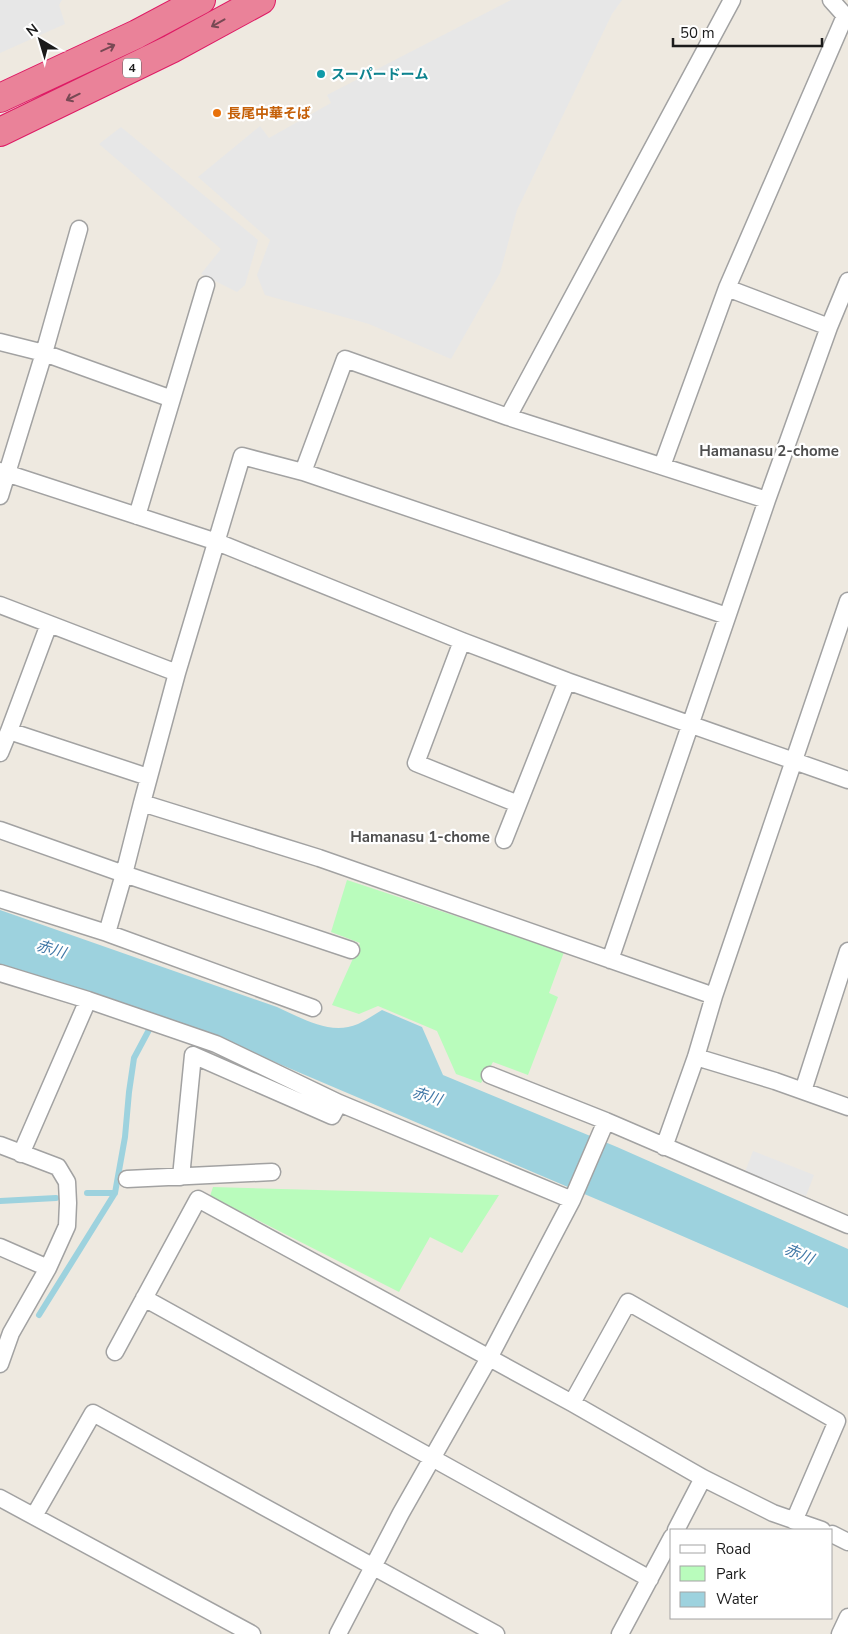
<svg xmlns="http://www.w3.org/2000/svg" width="848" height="1634" font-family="'Nunito Sans','Noto Sans JP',sans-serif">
	<rect width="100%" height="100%" fill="#eee9e0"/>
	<path fill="#b9fcbc" d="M 347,880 L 564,952 L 549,993 L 558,997 L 528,1075 L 493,1062 L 481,1083 L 456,1074 L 437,1031 L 378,1006 L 359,1014 L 332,1005 L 360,943 L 331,932 Z
		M 213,1187 L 499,1195 L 462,1253 L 430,1237 L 399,1292 L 210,1196 Z"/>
	<path fill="#e7e7e7" d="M 0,0 L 62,0 L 59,5 L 65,24 L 0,53 Z
		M 511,0 L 622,0 L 612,14 L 517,210 L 500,273 L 451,359 L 369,324 L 265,295 L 257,275 L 270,240 L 198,177 L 260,126 L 269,138 L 331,103 L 327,95 Z
		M 121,127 L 258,240 L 245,285 L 237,292 L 201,274 L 221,249 L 99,144 Z
		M 753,1151 L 814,1175 L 806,1196 L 745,1172 Z"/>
	<path fill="#9dd2de" d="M 0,910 L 277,1007 C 302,1018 330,1036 358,1024 C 366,1020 374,1015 382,1010 L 422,1027 L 443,1075 L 617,1147 L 848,1249 L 848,1308 L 643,1219 L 197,1029 L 0,964 Z"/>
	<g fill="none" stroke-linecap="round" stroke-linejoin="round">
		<path stroke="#9dd2de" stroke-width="6" d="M 87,1193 L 115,1193
			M 0,1201 L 56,1198
			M 39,1315 L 115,1193 L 125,1137 L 129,1092 L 134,1058 L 150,1028"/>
		<g stroke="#a2a2a2" stroke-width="19">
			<path id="street" d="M 831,0 L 848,19
				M 727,288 L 829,327
				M 0,342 L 44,353 L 172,399
				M 508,417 L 732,0
				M 662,466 L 727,288 L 845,16
				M 0,471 L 217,542 L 462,641 L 567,681 L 848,780
				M 303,472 L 727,616
				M 0,496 L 44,353 L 79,229
				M 137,516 L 206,285
				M 0,605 L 177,673
				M 462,641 L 416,763 L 518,804
				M 9,731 L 49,624
				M 0,753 L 9,731 L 148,777
				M 0,830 L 124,874 L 142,803
				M 504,840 L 567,681
				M 0,899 L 107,933 L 313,1008
				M 107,933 L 124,874 L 351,950
				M 610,960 L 767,500 L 829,327 L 848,281
				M 0,973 L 88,1000 L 216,1044 L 339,1103 L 572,1200
				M 714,996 L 319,858 L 142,803 L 177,673 L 242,456 L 303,472 L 345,359 L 508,417 L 767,500
				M 696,1057 L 775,1081 L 848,1107
				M 490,1075 L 606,1121 L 848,1225
				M 803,1091 L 848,951
				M 0,1145 L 58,1167 L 67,1182 L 68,1203 L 67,1226 L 48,1268 L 11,1333 L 0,1364
				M 664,1147 L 696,1057 L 714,996 L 848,601
				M 21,1154 L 88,1000
				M 181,1177 L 193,1055 L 332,1116 L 339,1103
				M 127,1179 L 272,1172
				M 0,1247 L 48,1268
				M 144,1298 L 650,1579
				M 115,1352 L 198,1199 L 572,1403 L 703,1478 L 773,1513 L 822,1530
				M 572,1403 L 628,1302 L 837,1421 L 794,1521
				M 0,1498 L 252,1634
				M 34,1516 L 93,1413 L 496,1634
				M 676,1530 L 703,1478
				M 832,1534 L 848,1542
				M 338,1634 L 401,1513 L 489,1358 L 572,1200 L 606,1121
				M 620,1634 L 672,1537
				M 840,1634 L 848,1617"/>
		</g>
		<g stroke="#de1a64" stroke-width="30">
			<path id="highway" d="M 0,98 L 137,34 L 201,0
				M 0,132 L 171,49 L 261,0"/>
		</g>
		<use href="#street" stroke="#fff" stroke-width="16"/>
		<use href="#highway" stroke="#ea8299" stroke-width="28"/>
	</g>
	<defs><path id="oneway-shaft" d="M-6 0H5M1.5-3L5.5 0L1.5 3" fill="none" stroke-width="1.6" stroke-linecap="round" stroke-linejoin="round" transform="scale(1.25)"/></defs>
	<g stroke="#784954">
		<use href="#oneway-shaft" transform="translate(218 23) rotate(151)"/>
		<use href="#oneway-shaft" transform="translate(108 48) rotate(-25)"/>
		<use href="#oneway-shaft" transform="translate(73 97) rotate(154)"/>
	</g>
	<circle fill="#0f9aa8" stroke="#fff" stroke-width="2" cx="321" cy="74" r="5"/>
	<circle fill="#e8710a" stroke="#fff" stroke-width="2" cx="217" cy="113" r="5"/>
	<g text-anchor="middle" stroke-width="4.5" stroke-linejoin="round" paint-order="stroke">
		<rect fill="#fff" stroke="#5f5f5f" stroke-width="1" x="123" y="58.5" width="18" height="19" rx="4"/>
		<g font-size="12" font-weight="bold" fill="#1b1b1b">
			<text x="132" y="72">4</text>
		</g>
		<g font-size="14" font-weight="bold" fill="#0d838f" stroke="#fff" text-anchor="start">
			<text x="331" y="79">スーパードーム</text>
		</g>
		<g font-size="14" font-weight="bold" fill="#c56008" stroke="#fff" text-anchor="start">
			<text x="227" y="118">長尾中華そば</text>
		</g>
		<g font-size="15" font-weight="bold" fill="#4e4e4e" stroke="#fff">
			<text x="769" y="456">Hamanasu 2-chome</text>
			<text x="420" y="842">Hamanasu 1-chome</text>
		</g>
		<g font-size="15" font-style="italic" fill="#4178a7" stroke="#fff">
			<text transform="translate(51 949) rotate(17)" y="5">赤川</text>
			<text transform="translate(427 1096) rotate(17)" y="5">赤川</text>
			<text transform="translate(799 1254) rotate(23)" y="5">赤川</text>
		</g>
	</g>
	<rect x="670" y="1529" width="162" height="90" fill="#ffffff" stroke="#a4a4a4"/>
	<rect x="680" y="1545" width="25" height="8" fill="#ffffff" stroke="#a4a4a4"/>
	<text x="716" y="1554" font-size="15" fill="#1b1b1b">Road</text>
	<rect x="680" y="1566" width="25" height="15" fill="#b9fcbc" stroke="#a4a4a4"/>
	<text x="716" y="1579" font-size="15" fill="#1b1b1b">Park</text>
	<rect x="680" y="1592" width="25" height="15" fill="#9dd2de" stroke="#a4a4a4"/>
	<text x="716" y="1604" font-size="15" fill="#1b1b1b">Water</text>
	<g transform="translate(40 40) rotate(322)" stroke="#ffffff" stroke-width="4" paint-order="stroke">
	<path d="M0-4L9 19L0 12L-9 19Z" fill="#1b1b1b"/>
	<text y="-8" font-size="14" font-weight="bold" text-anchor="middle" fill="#1b1b1b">N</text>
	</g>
	<path d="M673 38v8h149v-8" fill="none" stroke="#1b1b1b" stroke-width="2.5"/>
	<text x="680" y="38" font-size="15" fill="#1b1b1b" stroke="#ffffff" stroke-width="4" paint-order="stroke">50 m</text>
</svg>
